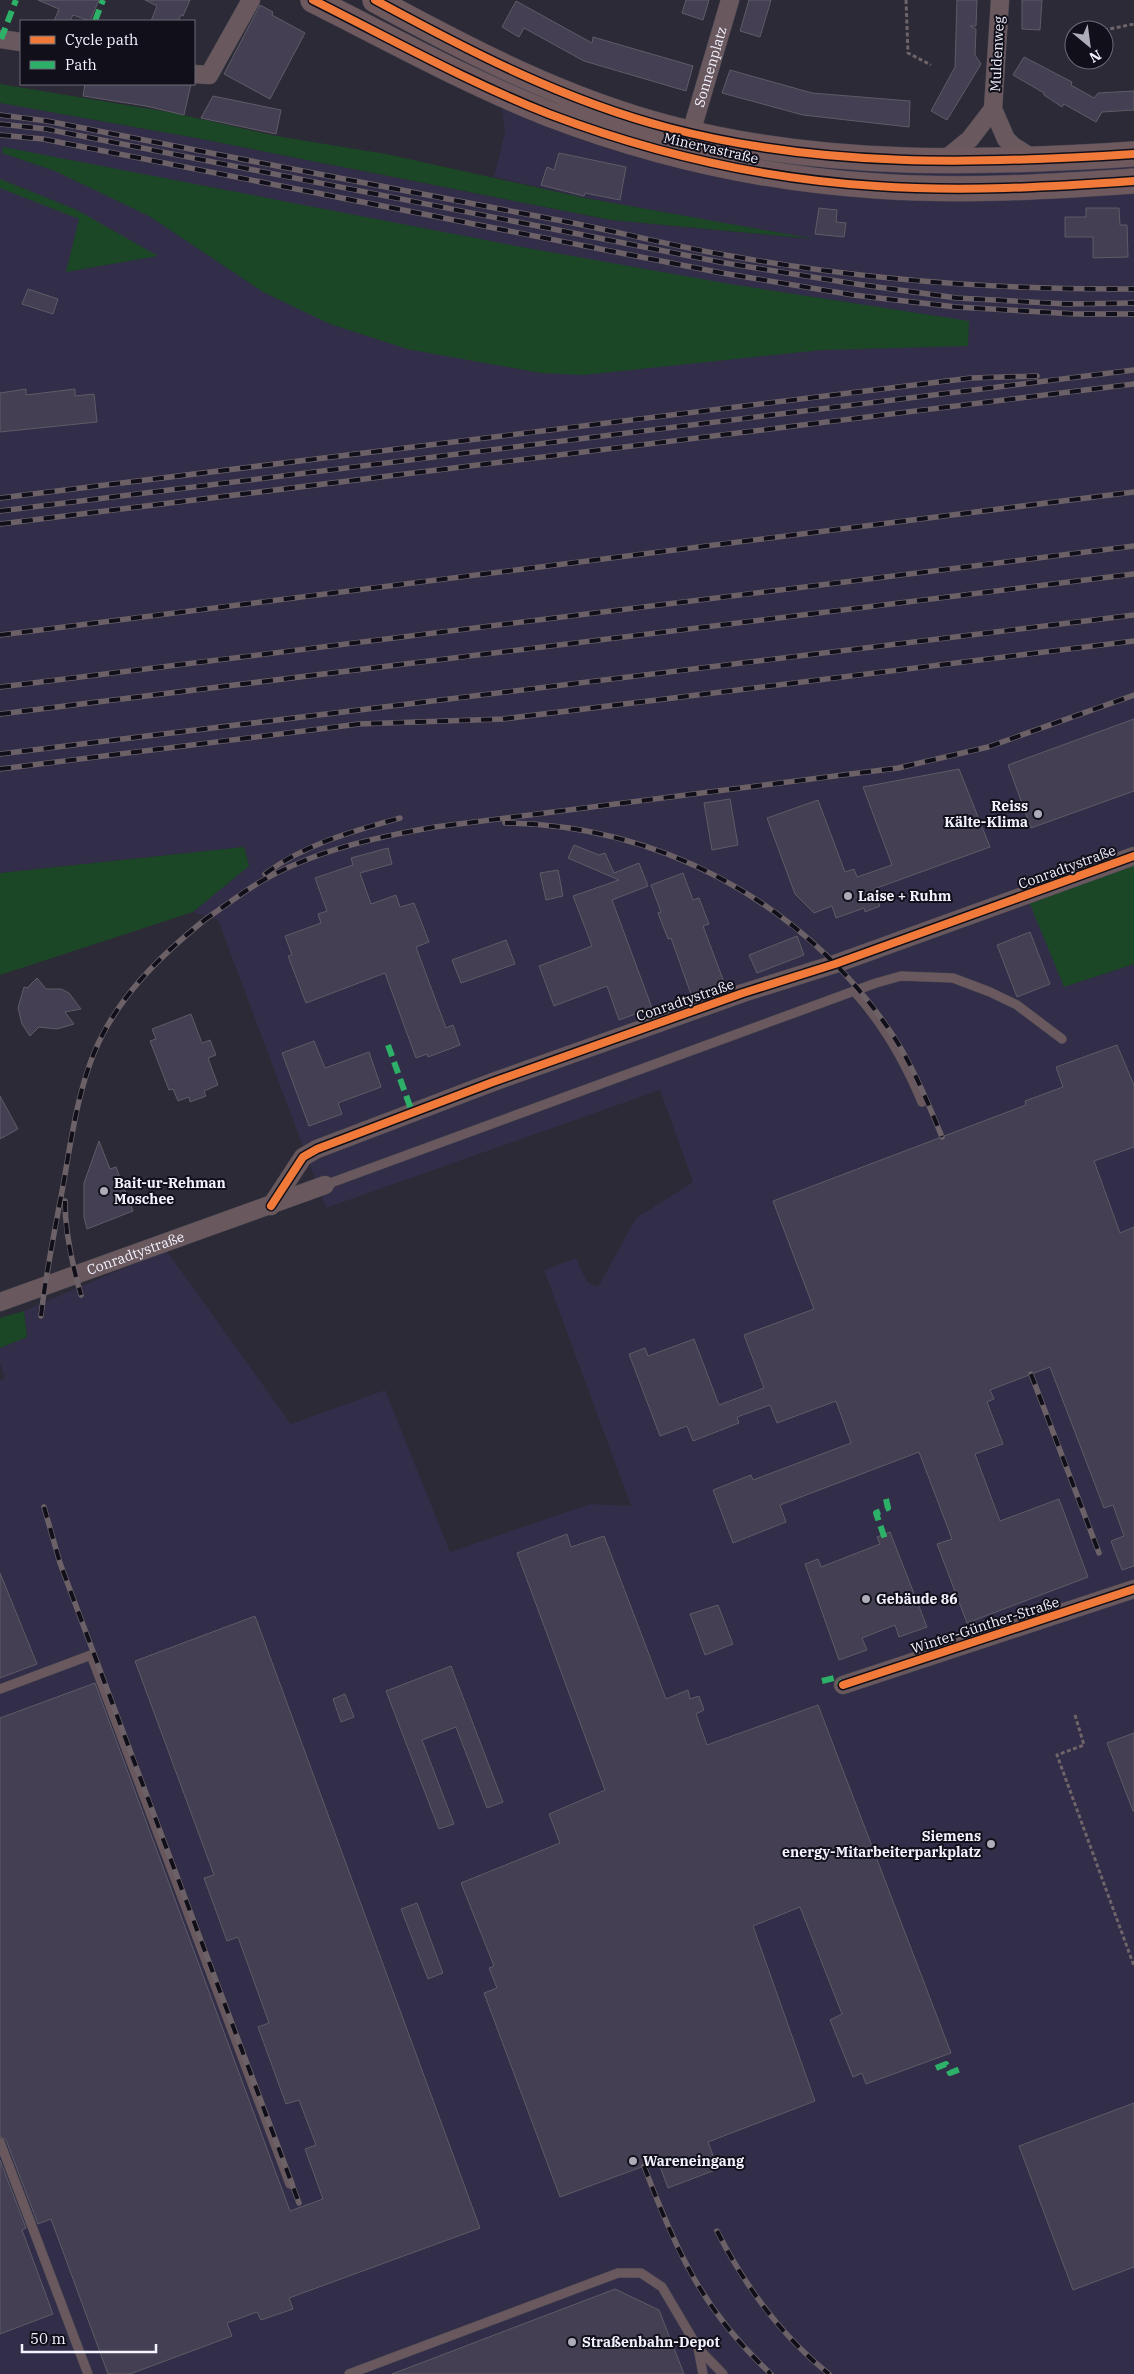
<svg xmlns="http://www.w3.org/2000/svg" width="1134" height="2374" font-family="'IBM Plex Serif',serif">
	<rect width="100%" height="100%" fill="#2c2a36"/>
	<path fill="#322d48" d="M 517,84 L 786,162 L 923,173 L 1134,164 L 1134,861 L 1064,987 L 1134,964 L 1134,2374 L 0,2374 L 0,1380 L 5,1378 L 0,1363 L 0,1348 L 27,1337 L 24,1311 L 166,1250 L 291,1424 L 385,1390 L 450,1552 L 590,1504 L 631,1506 L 544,1270 L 576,1258 L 587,1282 L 598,1287 L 636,1218 L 693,1182 L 660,1090 L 326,1208 L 218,920 L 193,912 L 249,866 L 244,847 L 0,873 L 0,103 L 196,138 L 610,220 L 802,238 L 585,198 L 494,177 L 505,132 L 502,109 Z"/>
	<path fill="#1c4726" d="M 0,84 L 174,113 L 276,136 L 386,154 L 585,198 L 815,239 L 611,220 L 196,138 L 0,103 Z
		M 3,147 L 516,246 L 730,284 L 969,321 L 968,346 L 821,350 L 583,375 L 541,373 L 407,349 L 330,324 L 263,292 L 149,216 L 55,171 L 2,153 Z
		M 0,179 L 77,210 L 158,256 L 66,272 L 79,219 L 0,188 Z
		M 244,847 L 249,866 L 193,912 L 0,975 L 0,873 Z
		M 1134,861 L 1134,964 L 1064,987 L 1028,899 Z
		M 24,1311 L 27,1337 L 0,1348 L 0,1318 Z"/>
	<path fill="#443f52" stroke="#5e5c67" d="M 38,0 L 99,0 L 90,21 L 73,15 L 70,21 L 54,21 L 59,9 Z
		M 145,0 L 190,0 L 183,16 L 181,15 L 178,21 L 151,21 L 157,6 Z
		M 686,0 L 709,0 L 703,20 L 682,13 Z
		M 749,0 L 771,0 L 760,37 L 740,31 Z
		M 957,0 L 977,0 L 976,26 L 970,26 L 976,29 L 975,55 L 981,64 L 947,120 L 931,111 L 955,67 Z
		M 1022,0 L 1042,0 L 1040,30 L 1022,29 Z
		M 516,1 L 592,43 L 593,37 L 693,66 L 686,91 L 584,61 L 524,28 L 519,37 L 502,27 Z
		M 260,5 L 273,12 L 272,15 L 305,33 L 270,99 L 224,74 Z
		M 1024,57 L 1072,82 L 1071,85 L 1094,98 L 1098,93 L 1134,91 L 1134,110 L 1102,112 L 1096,122 L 1064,104 L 1062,107 L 1044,95 L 1044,93 L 1013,75 Z
		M 730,70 L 812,93 L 910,101 L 909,127 L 803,115 L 722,93 Z
		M 85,84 L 191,84 L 184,115 L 146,106 L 83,96 Z
		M 213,96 L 281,110 L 276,134 L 201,118 Z
		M 559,153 L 626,167 L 620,200 L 585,193 L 584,196 L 541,185 L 547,167 L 554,170 Z
		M 819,208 L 837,210 L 836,222 L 846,223 L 844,237 L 815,234 Z
		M 1086,208 L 1119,208 L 1120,225 L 1127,225 L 1128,257 L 1093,258 L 1093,237 L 1065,237 L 1065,217 L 1086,217 Z
		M 28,289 L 58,299 L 53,314 L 22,304 Z
		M 26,389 L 26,395 L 75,389 L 75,396 L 94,394 L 97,422 L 0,432 L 0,393 Z
		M 1134,719 L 1134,791 L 1031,828 L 1008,765 Z
		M 959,769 L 990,847 L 874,889 L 880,906 L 865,912 L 864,908 L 836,918 L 832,906 L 814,913 L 795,894 L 767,818 L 818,800 L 845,872 L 854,869 L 857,877 L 892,865 L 863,787 Z
		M 730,799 L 738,845 L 712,850 L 704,803 Z
		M 574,845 L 599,855 L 605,853 L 614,873 L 639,863 L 648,886 L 612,900 L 652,1008 L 619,1020 L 607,986 L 554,1006 L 539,966 L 592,946 L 573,896 L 619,880 L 568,858 Z
		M 388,848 L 392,864 L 360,873 L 371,904 L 396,895 L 400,907 L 414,903 L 429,942 L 416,947 L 446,1028 L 453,1025 L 460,1045 L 428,1057 L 427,1054 L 416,1058 L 385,973 L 306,1003 L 288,956 L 292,955 L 285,936 L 321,923 L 318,914 L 327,911 L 315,878 L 353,865 L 351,858 Z
		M 558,870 L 563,896 L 546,900 L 540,873 Z
		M 683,873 L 693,900 L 699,898 L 709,924 L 703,926 L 725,985 L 692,997 L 671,938 L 668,939 L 658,913 L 661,912 L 651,885 Z
		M 1030,932 L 1050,984 L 1017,997 L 997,945 Z
		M 797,936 L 804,955 L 757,973 L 749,955 Z
		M 506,940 L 515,964 L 461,983 L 452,960 Z
		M 37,978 L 46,989 L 61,989 L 69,993 L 81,1009 L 65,1012 L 74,1024 L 57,1029 L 39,1027 L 30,1036 L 22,1024 L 18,1008 L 24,987 L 27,988 Z
		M 191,1014 L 202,1043 L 210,1040 L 216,1055 L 208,1058 L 218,1085 L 204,1091 L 206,1096 L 190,1102 L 189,1097 L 178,1101 L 173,1089 L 169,1090 L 150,1041 L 156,1039 L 152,1029 Z
		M 314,1041 L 325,1068 L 369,1052 L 381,1087 L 338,1103 L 342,1114 L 309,1126 L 282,1053 Z
		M 1117,1045 L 1134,1085 L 1134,1147 L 1094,1161 L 1120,1233 L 1134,1227 L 1134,1566 L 1122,1570 L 1111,1541 L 1124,1536 L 1113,1505 L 1104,1508 L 1050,1367 L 990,1390 L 994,1399 L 987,1402 L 1003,1444 L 975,1454 L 1000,1521 L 1059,1499 L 1088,1577 L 967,1623 L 937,1544 L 952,1539 L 919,1452 L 780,1505 L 786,1522 L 733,1543 L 713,1490 L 751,1475 L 753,1480 L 851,1443 L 836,1401 L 777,1423 L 770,1405 L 737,1417 L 739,1423 L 693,1441 L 687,1426 L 660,1436 L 629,1354 L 645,1348 L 648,1356 L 694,1339 L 719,1405 L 764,1388 L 744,1335 L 814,1309 L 773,1201 L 1026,1105 L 1025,1101 L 1063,1087 L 1056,1067 Z
		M 0,1096 L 18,1129 L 0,1139 Z
		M 99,1141 L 110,1169 L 116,1167 L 133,1211 L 87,1229 L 84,1217 L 84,1183 Z
		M 890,1532 L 927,1627 L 899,1637 L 895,1625 L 862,1638 L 867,1650 L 839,1660 L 805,1564 L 818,1559 L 821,1567 L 880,1544 L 877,1537 Z
		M 567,1534 L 571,1547 L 604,1536 L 666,1699 L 688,1690 L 690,1699 L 699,1696 L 704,1710 L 696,1714 L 707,1745 L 818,1705 L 951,2053 L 866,2084 L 862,2073 L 853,2077 L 830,2020 L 842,2014 L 800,1907 L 753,1926 L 815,2101 L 708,2142 L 718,2169 L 668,2188 L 658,2161 L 560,2197 L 484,1993 L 497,1988 L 489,1968 L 494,1966 L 461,1883 L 560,1843 L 549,1814 L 605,1790 L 517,1553 Z
		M 0,1573 L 37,1664 L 0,1678 Z
		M 718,1605 L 733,1644 L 705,1655 L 690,1614 Z
		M 255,1616 L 480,2228 L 289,2298 L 293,2309 L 261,2320 L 257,2312 L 227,2323 L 232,2336 L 130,2374 L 108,2374 L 51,2219 L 38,2224 L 6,2140 L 0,2136 L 0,1718 L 95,1683 L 290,2211 L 323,2199 L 305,2149 L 316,2145 L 299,2100 L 286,2104 L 258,2027 L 269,2023 L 238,1937 L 227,1941 L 204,1878 L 214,1875 L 135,1661 Z
		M 451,1666 L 503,1802 L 487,1808 L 456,1727 L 422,1740 L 454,1824 L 439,1829 L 386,1691 Z
		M 345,1694 L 354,1717 L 341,1722 L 333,1699 Z
		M 1134,1733 L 1134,1811 L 1133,1811 L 1107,1743 Z
		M 417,1903 L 443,1973 L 428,1979 L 401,1909 Z
		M 1134,2103 L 1134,2267 L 1073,2290 L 1019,2146 Z
		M 0,2160 L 26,2228 L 22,2230 L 53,2314 L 0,2334 Z
		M 615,2289 L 659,2310 L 684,2374 L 392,2374 Z"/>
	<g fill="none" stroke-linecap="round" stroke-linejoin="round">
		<g stroke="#494751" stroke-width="10">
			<path id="lane" d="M 854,991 C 884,1024 905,1061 922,1102
				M 325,1185 L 876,983 L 901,976 L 953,978 L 990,992 L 1017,1005 L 1062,1039
				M 0,1689 L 91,1655 L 290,2184
				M 0,2142 L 88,2374
				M 698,2348 L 703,2374
				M 349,2374 L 618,2273 L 641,2273 L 662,2287 L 698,2348 L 723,2374"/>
		</g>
		<g stroke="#494751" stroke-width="19">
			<g id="street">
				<path d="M 1000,0 L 993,109 L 1006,139 L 1013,146 L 1034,159"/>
				<path d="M 0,39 L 21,42"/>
				<path d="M 194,74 L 209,75 L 251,0"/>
				<path id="s1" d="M 691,133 L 730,0"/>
				<path d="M 943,161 L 970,139 L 993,109"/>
				<path d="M 271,1206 L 303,1157 L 317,1149 L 493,1082 L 743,993 L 835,964 L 1134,856"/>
				<path id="s2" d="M 0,1302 L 325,1185"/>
				<path d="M 843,1685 L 1134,1589"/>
			</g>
		</g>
		<g stroke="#494751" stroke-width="26">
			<path id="secondary" d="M 313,0 C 391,39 468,82 549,114 C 654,154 764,179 876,186 C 962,192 1048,187 1134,181
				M 375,0 C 469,51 565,101 669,128 C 822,168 978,164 1134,154"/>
		</g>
		<path stroke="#6e6469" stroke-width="3" stroke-dasharray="4 2.5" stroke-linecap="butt" d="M 906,0 L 908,53 L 931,65
			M 1104,30 L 1134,24
			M 1067,36 L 1074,35
			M 1075,1715 L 1084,1745 L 1057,1755 L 1134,1966"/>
		<use href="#lane" stroke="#69595e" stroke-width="9"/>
		<use href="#street" stroke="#69595e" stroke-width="18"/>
		<use href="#secondary" stroke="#6e595e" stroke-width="25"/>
		<g stroke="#6b6167" stroke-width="5.5">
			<path id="rail" d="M 0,115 L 47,121 C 215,154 384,187 552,219 C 612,230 671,246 731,256 C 864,280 999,290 1134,289
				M 0,124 L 46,129 L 725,263 L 856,284 L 957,298 L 1068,304 L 1134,303
				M 0,135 L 43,139 L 722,273 L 853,295 L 956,307 L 1076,314 L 1134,314
				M 0,498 L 971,378 L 1037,376
				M 0,511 L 1134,370
				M 0,524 L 1134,384
				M 0,635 L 1134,492
				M 0,687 L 1134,546
				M 0,714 L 1134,574
				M 0,754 L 1134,615
				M 0,769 L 359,724 L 503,719 L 1134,641
				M 505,823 C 657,825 798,900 886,1025 C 910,1059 926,1098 942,1137
				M 265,874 C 305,844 353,831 400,818
				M 203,921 C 222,908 240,894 260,882 C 313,851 376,837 435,827 L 898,768 L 988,747 L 1134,695
				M 65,1201 C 65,1233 72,1264 81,1295
				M 41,1316 C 46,1272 55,1229 63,1186 C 71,1141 77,1095 94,1053 C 117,997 161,955 207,918
				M 1031,1374 L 1099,1553
				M 44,1507 L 60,1563 L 299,2203
				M 644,2166 C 676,2251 703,2311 771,2374
				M 717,2231 C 745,2286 780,2335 829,2374"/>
		</g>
		<use href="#rail" stroke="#11101a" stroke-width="4" stroke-dasharray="11" stroke-linecap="butt"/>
		<path stroke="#2db169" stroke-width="6" stroke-dasharray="12 6" stroke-linecap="butt" d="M 95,21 L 103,0
			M 1,39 L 16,0
			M 388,1045 L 412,1112
			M 886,1499 L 888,1508 L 876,1513 L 886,1542
			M 822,1681 L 834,1678 L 843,1685
			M 936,2068 L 946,2064 L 950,2073 L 963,2068"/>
		<g stroke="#11101a" stroke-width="11">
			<path id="cycleway" d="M 313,0 C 391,39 468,82 549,114 C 654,154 764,179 876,186 C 962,192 1048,187 1134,181
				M 375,0 C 469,51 565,101 669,128 C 822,168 978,164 1134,154
				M 271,1206 L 303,1157 L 317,1149 L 493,1082 L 743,993 L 835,964 L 1134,856
				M 843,1685 L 1134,1589"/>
		</g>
		<use href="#cycleway" stroke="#f17a3a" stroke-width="8"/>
	</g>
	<g fill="#adacb9" stroke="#11101a" stroke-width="2">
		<circle cx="1038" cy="814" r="5"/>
		<circle cx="848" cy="896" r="5"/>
		<circle cx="104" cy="1191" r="5"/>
		<circle cx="866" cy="1599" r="5"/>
		<circle cx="991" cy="1844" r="5"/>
		<circle cx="633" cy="2161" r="5"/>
		<circle cx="572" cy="2342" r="5"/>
	</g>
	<g text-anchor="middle" stroke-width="4" stroke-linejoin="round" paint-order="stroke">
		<g font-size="14" fill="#f3f2ff" stroke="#11101a">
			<text transform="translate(997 54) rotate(-87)" y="5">Muldenweg</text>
			<text dy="5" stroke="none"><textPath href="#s1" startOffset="69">Sonnenplatz</textPath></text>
			<text transform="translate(711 148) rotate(13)" y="5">Minervastraße</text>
			<text transform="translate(1067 867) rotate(-20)" y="5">Conradtystraße</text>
			<text transform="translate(685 1000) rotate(-19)" y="5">Conradtystraße</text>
			<text dy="5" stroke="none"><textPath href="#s2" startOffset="144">Conradtystraße</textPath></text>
			<text transform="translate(985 1625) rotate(-18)" y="5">Winter-Günther-Straße</text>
		</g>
		<g font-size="14" font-weight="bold" fill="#f3f2ff" stroke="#11101a" text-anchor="start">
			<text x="1028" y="811" text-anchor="end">Reiss<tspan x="1028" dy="16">Kälte-Klima</tspan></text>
			<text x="858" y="901">Laise + Ruhm</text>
			<text x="114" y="1188">Bait-ur-Rehman<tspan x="114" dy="16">Moschee</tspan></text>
			<text x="876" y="1604">Gebäude 86</text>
			<text x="981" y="1841" text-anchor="end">Siemens<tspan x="981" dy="16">energy-Mitarbeiterparkplatz</tspan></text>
			<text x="643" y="2166">Wareneingang</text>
			<text x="582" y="2347">Straßenbahn-Depot</text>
		</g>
	</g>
	<rect x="20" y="20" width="175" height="65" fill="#11101a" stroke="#6b6a76"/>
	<rect x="30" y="36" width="25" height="8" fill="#f17a3a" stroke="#6b6a76"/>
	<text x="65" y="45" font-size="15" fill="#f3f2ff">Cycle path</text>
	<rect x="30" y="61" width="25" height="8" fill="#2db169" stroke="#6b6a76"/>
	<text x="65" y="70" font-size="15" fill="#f3f2ff">Path</text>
	<g transform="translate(1089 45) rotate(151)"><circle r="24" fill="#11101a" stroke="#6b6a76"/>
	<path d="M0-4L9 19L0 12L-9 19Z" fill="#adacb9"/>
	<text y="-8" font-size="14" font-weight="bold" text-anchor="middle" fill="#f3f2ff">N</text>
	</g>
	<path d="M22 2344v8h134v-8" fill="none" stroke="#f3f2ff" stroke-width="2.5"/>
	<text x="30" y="2344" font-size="15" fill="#f3f2ff" stroke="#11101a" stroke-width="4" paint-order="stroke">50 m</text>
</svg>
